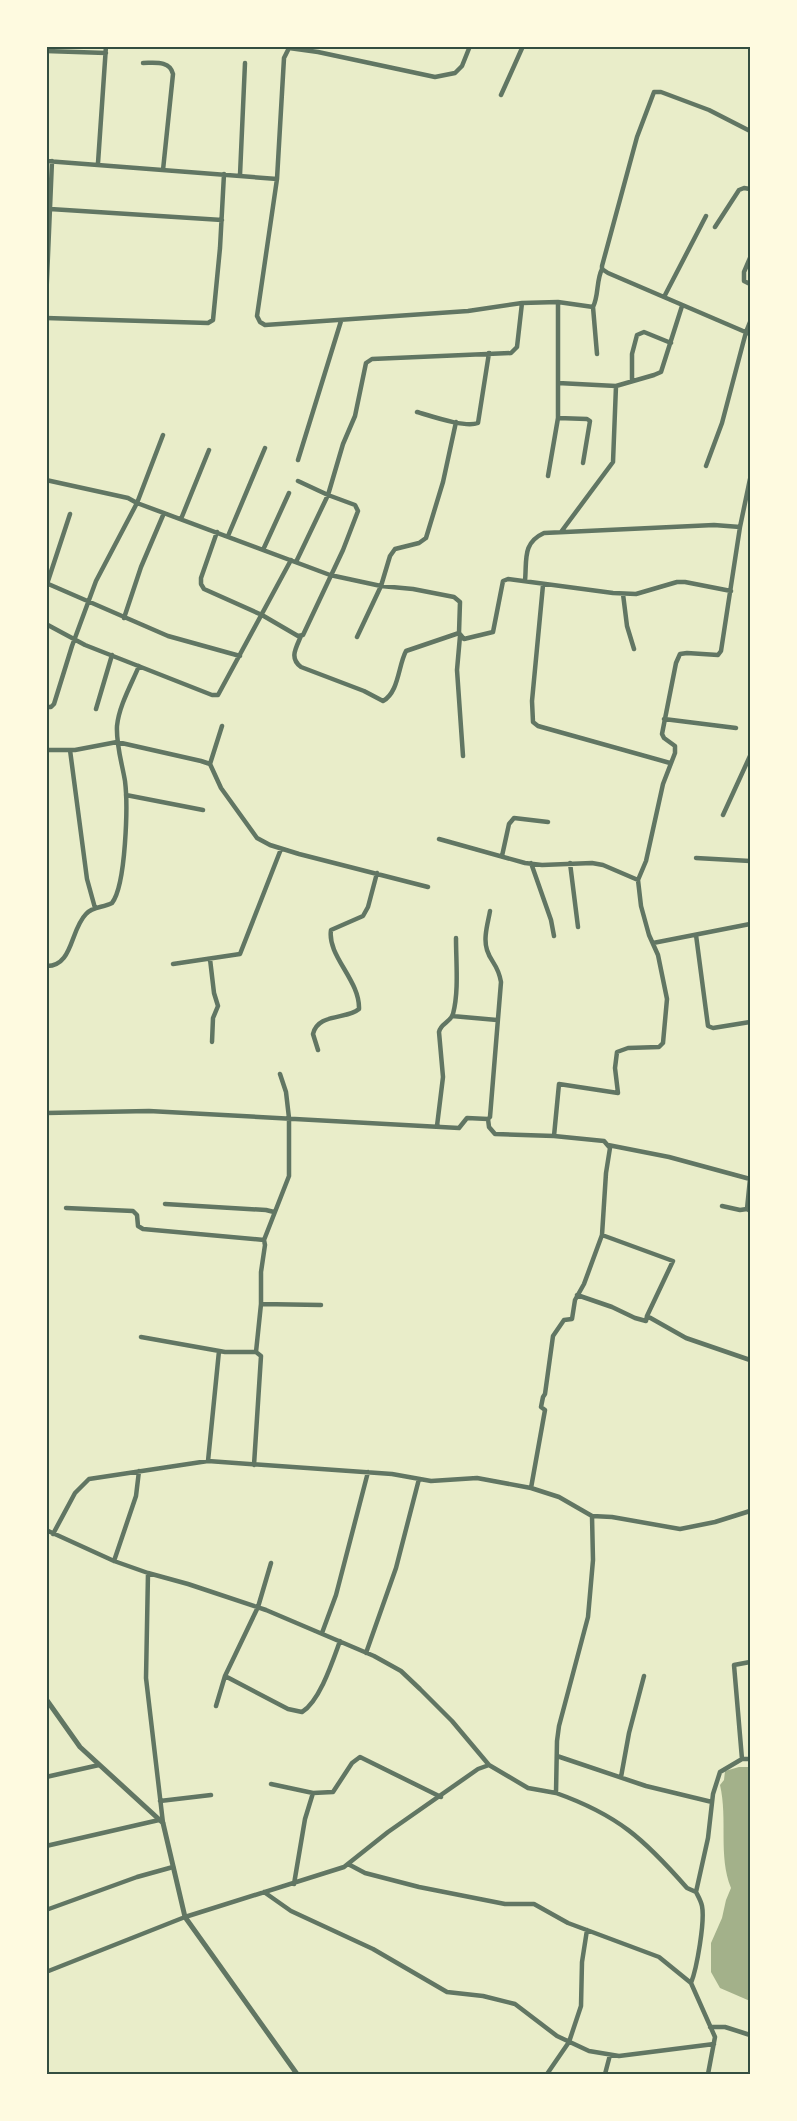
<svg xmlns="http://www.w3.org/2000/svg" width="797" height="2121" font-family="'Work Sans',sans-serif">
	<rect width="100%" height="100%" fill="#e9edc9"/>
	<path fill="#a3b18a" d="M 739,1767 L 750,1767 L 750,2001 L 720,1988 L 711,1972 L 711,1943 L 722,1918 L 726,1900 L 731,1888 C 718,1855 728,1820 720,1785 L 724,1780 L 725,1771 Z"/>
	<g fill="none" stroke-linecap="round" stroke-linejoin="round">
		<path stroke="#617663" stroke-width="4.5" d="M 46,51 L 106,53
			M 143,63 C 154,63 170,60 173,74 L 163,170
			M 501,95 L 523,46
			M 750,131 L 709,110 L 661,92 L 654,92 L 637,137 L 602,266 L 602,269 L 608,273 L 750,334
			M 46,161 L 277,179 L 257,316 L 260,322 L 265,325 L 468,311 L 522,303 L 558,302 L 593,307 C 599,295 596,281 602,269
			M 98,163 L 106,46
			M 240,175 L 245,63
			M 277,179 L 284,58 L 289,48 L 318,52 L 435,77 L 455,73 L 462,66 L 470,46
			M 50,209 L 222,220
			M 715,227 L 739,190 L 744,188 L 750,189
			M 750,258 L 744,272 L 744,281 L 750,284
			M 664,297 L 706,216
			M 46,302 L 52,161
			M 558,302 L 558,383 L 616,386 L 613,462 L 561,532
			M 593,307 L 597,354
			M 46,318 L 208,323 L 213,320 L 220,248 L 224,174
			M 632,381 L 632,354 L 637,335 L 644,332 L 671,343
			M 616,386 L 654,375 L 661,372 L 682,306
			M 417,412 C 431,416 465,428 478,423 L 489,353
			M 558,418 L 587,419 L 590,421 L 583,463
			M 298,460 L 341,321
			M 706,466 L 722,423 L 746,332 L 750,322
			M 548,476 L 558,418 L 558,383
			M 46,480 L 128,498 L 137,503 L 330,575 L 381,586 L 413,589 L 454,597 L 460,602 L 459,633 L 464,639 L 493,632 L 503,581 L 508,579 L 613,593 L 636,594 L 677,582 L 685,582 L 731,591
			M 181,519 L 209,450
			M 217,532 L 201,578 L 201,584 L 204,589 L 262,615 L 298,636 L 303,635 L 343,550 L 358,511 L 355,505 L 328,495 L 298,481
			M 228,536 L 265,448
			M 263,550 L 289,493
			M 296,562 L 328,495 L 343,444 L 355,416 L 366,363 L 372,359 L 511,353 L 517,347 L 522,303
			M 525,581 C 527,560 522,543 544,533 L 714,525 L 740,527
			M 46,583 L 168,636 L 240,656
			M 47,584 L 70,514
			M 543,585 L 532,701 L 533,722 L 538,726 L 670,763
			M 623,594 L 627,626 L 634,649
			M 124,618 L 141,567 L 164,513
			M 46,624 L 85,645 L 212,695 L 218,695 L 291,560
			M 301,636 C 296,648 289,658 301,667 L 364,691 L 383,701 C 399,692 398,666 406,651 L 459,633
			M 460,636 L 457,670 L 463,756
			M 357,637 L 381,586 L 390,556 L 395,549 L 419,543 L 426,538 L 443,482 L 456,422
			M 46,707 L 51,707 L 54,704 L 72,646 L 96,581 L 137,503 L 163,435
			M 96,709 L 112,655
			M 664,719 L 736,728
			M 46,750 L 75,750 L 117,742 L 201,761 L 210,764 L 221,788 L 257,838 L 270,845 L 299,854 L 428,887
			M 70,750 L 87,879 L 95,908
			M 210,764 L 222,726
			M 126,795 L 203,810
			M 723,815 L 750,756
			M 439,839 L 525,863 L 542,865 L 592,863 L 603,865 L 638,880
			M 502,856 L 509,824 L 514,818 L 548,822
			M 696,858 L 750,861
			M 531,863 L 551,920 L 554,936
			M 570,863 L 578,927
			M 696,935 L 708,1026 L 713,1028 L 750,1022
			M 653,943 L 750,924
			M 210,959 L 214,993 L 218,1006 L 213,1018 L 212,1042
			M 173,964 L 240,954 L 281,849
			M 46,966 C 73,967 70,930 86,914 C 93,906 103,908 112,903 C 126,885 128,805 125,781 C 122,763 116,745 117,726 C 119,706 131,685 139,666
			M 452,1016 L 497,1020
			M 318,1050 L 313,1034 C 318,1013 346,1020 359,1009 C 360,980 327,956 331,930 L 363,916 L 368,907 L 377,873
			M 46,1113 L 149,1111 L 459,1128 L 467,1118 L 488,1119 L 489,1127 L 495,1134 L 554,1136
			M 488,1119 L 490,1117 L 501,982 C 498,964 491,963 487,950 C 483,938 488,923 490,911
			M 437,1126 L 443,1077 L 439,1032 C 441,1023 450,1023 453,1014 C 459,991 456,963 456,938
			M 608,1145 L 669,1157 L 750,1179 L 747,1209 L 750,1211
			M 165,1204 L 266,1210 L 274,1212
			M 722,1206 L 740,1210 L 747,1209
			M 66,1208 L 133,1211 L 137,1215 L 138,1226 L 143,1229 L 264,1240
			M 602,1235 L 673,1261 L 647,1316 L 686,1338 L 750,1360
			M 577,1295 L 612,1307 L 635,1318 L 646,1321 L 647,1316
			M 261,1304 L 321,1305
			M 141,1337 L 225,1352 L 256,1352 L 261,1304 L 261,1272 L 265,1245 L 264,1240 L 289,1176 L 289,1118 L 286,1092 L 280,1074
			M 208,1461 L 219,1351
			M 254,1465 L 261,1356 L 256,1352
			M 592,1516 L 612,1517 L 680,1529 L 715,1522 L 750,1511
			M 46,1530 L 114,1561 L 148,1573 L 188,1584 L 266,1610 L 374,1656 L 401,1671 L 420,1689 L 452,1721 L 489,1765
			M 53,1534 L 75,1493 L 89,1479 L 208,1461 L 392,1474 L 431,1481 L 477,1478 L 531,1488
			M 114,1561 L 136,1496 L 139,1471
			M 148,1573 L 146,1678 L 163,1823
			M 322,1633 L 336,1595 L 368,1472
			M 366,1653 L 396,1568 L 419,1479
			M 225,1676 L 288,1709 L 302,1712 C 320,1701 333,1660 340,1641
			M 216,1706 L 225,1676 L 258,1607 L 271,1563
			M 557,1756 L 646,1786 L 712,1802
			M 742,1759 L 734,1665 L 750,1662
			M 46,1777 L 99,1765
			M 621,1777 L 629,1733 L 644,1676
			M 271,1784 L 313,1793 L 333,1792 L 352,1763 L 360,1757 L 441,1797
			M 556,1793 C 618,1815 644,1839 687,1888 L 696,1892 C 698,1896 701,1901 702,1906 C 705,1921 697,1968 691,1983 L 715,2037 L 708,2074
			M 160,1801 L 211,1795
			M 46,1846 L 159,1820
			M 348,1864 L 365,1873 L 419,1887 L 505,1904 L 534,1904 L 568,1923 L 659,1957 L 691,1983
			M 294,1884 L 305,1819 L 313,1793
			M 264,1892 L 291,1911 L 373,1949 L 447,1992 L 483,1996 L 515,2004 L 557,2036 L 589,2051 L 619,2056 L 714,2044
			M 696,1892 L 708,1838 L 713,1794 L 720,1772 L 742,1759 L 750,1759
			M 46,1910 L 137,1877 L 173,1867
			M 46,1972 L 185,1917 L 344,1867 L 388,1832 L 478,1769 L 489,1765 L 528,1788 L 556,1793 L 557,1741 L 559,1726 L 588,1617 L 593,1560 L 592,1516 L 559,1497 L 531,1488 L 545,1410 L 541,1407 L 543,1397 L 545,1394 L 553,1336 L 564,1320 L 572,1319 L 575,1300 L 584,1284 L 602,1235 L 606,1173 L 610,1148 L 604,1141 L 554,1136 L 559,1084 L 618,1093 L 615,1068 L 617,1052 L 628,1048 L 659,1047 L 663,1043 L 667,999 L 658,955 L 649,935 L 641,906 L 638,880 L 646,861 L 663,784 L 675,753 L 675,746 L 664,738 L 662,734 L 676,663 L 680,654 L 687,653 L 718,655 L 721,651 L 740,527 L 750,479
			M 710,2027 L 725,2027 L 750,2035
			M 547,2074 L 569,2042 L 581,2006 L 582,1962 L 587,1930
			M 605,2074 L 610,2055"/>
		<path stroke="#617663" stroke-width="5" d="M 46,1699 L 80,1747 L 163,1823 L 185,1917 L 297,2074"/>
	</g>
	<rect width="797" height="2121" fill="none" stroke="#fefae0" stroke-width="96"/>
	<rect x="48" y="48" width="701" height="2025" fill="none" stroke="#344e41" stroke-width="2"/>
</svg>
